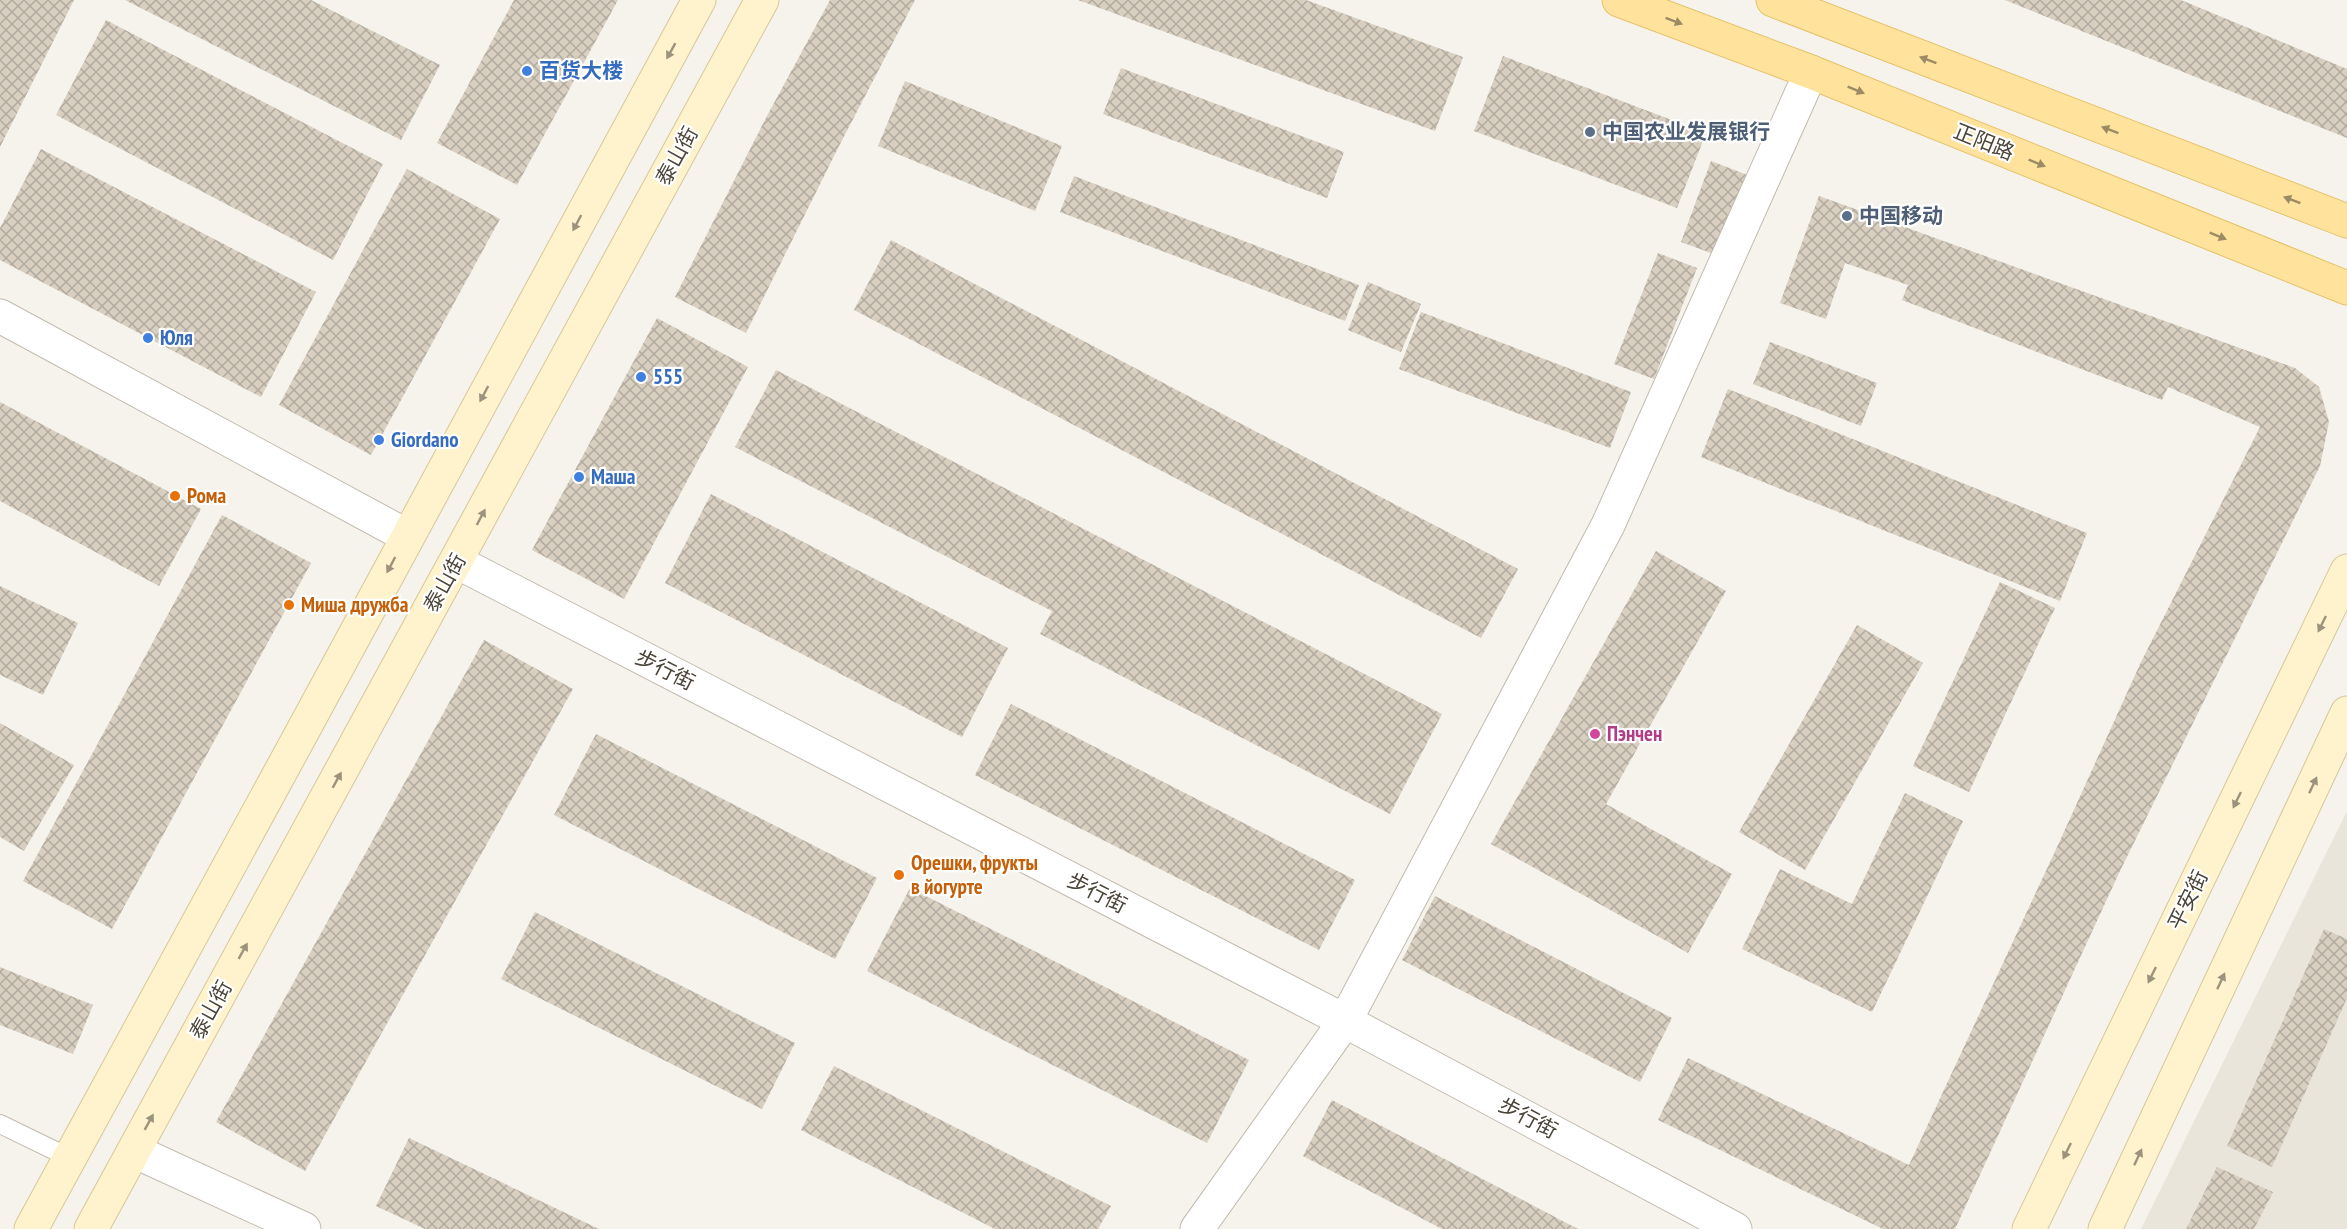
<svg xmlns="http://www.w3.org/2000/svg" width="2347" height="1229" font-family="'PT Sans Narrow','Noto Sans SC',sans-serif">
	<defs>
		<pattern id="building-cross-hatch" width="8" height="8" patternUnits="userSpaceOnUse" patternTransform="scale(1.5)"><rect width="8" height="8" fill="#d8cfc1"/><path d="M0 0l8 8M0 8l8-8" fill="none" stroke="#b1aa9e"/></pattern>
	</defs>
	<rect width="100%" height="100%" fill="#f6f3ec"/>
	<path fill="#eae5da" d="M 2347,811 L 2347,1229 L 2141,1229 Z"/>
	<path fill="url(#building-cross-hatch)" d="M 0,0 L 74,0 L 0,147 Z
		M 125,0 L 311,0 L 440,65 L 401,140 Z
		M 514,0 L 618,0 L 517,185 L 437,143 Z
		M 830,0 L 915,0 L 838,148 L 746,333 L 675,297 L 768,114 Z
		M 1078,0 L 1306,0 L 1463,57 L 1435,131 Z
		M 2005,0 L 2181,0 L 2347,69 L 2347,138 Z
		M 106,20 L 383,164 L 333,260 L 56,115 Z
		M 1503,56 L 1706,133 L 1677,208 L 1474,131 Z
		M 1121,68 L 1344,152 L 1327,198 L 1103,114 Z
		M 905,81 L 1062,146 L 1035,211 L 878,146 Z
		M 41,149 L 316,292 L 261,397 L 0,260 L 0,228 Z
		M 1711,161 L 1750,176 L 1719,256 L 1681,242 Z
		M 407,169 L 500,219 L 371,455 L 279,405 Z
		M 1074,176 L 1359,285 L 1345,321 L 1060,212 Z
		M 1819,196 L 2295,368 L 2319,387 L 2329,422 L 2320,466 L 2119,873 L 1955,1229 L 1883,1229 L 1658,1120 L 1688,1058 L 1909,1165 L 2058,845 L 2141,662 L 2260,427 L 2168,387 L 2162,400 L 1902,300 L 1908,285 L 1845,263 L 1826,319 L 1780,303 Z
		M 891,240 L 1518,569 L 1481,638 L 854,310 Z
		M 1658,253 L 1697,268 L 1654,379 L 1614,364 Z
		M 1368,282 L 1421,304 L 1401,352 L 1348,330 Z
		M 1421,312 L 1631,392 L 1610,448 L 1399,369 Z
		M 657,318 L 748,367 L 624,599 L 532,550 Z
		M 1770,342 L 1877,383 L 1861,426 L 1753,384 Z
		M 776,370 L 1442,714 L 1390,814 L 1040,634 L 1052,611 L 735,447 Z
		M 1728,389 L 2087,533 L 2060,601 L 1701,457 Z
		M 0,402 L 201,509 L 159,586 L 0,501 Z
		M 711,494 L 1008,648 L 962,737 L 665,583 Z
		M 222,515 L 311,563 L 112,929 L 23,881 Z
		M 1656,551 L 1726,591 L 1606,804 L 1732,874 L 1688,953 L 1491,844 Z
		M 2000,582 L 2055,608 L 1969,792 L 1913,766 Z
		M 0,586 L 78,623 L 43,695 L 0,675 Z
		M 1857,625 L 1923,663 L 1805,870 L 1739,832 Z
		M 484,640 L 573,689 L 305,1171 L 216,1122 Z
		M 1011,704 L 1355,880 L 1319,950 L 975,775 Z
		M 0,723 L 74,765 L 24,851 L 0,837 Z
		M 596,734 L 877,878 L 835,959 L 554,815 Z
		M 1905,793 L 1963,821 L 1872,1012 L 1742,949 L 1780,869 L 1852,904 Z
		M 910,888 L 1249,1060 L 1207,1143 L 867,971 Z
		M 1435,896 L 1672,1018 L 1640,1082 L 1402,960 Z
		M 535,912 L 795,1043 L 762,1109 L 501,979 Z
		M 2324,929 L 2347,939 L 2347,998 L 2272,1167 L 2227,1146 Z
		M 0,967 L 93,1005 L 73,1054 L 0,1025 Z
		M 834,1066 L 1111,1206 L 1098,1229 L 995,1229 L 801,1130 Z
		M 1332,1100 L 1578,1229 L 1442,1229 L 1303,1156 Z
		M 409,1138 L 599,1229 L 425,1229 L 376,1206 Z
		M 2217,1167 L 2273,1192 L 2254,1229 L 2186,1229 Z"/>
	<g fill="none" stroke-linecap="round" stroke-linejoin="round">
		<g stroke="#c2bbae" stroke-width="20">
			<path id="lane" d="M 0,1124 L 70,1158"/>
		</g>
		<g stroke="#c2bbae" stroke-width="35">
			<path id="street" d="M 0,316 L 407,536
				M 457,562 L 1345,1021 L 1735,1229
				M 134,1151 L 304,1229
				M 1197,1229 L 1345,1021 L 1608,525 L 1811,72"/>
		</g>
		<g stroke="#d6c79b" stroke-width="35">
			<path id="secondary" d="M 31,1229 C 257,821 474,409 699,0
				M 91,1229 L 762,0
				M 2029,1229 L 2347,571
				M 2105,1229 L 2347,713"/>
		</g>
		<g stroke="#e6c16a" stroke-width="35">
			<path id="primary" d="M 1619,0 L 1811,72 L 2347,288
				M 1773,0 L 2347,221"/>
		</g>
		<use href="#lane" stroke="#fff" stroke-width="18"/>
		<use href="#street" stroke="#fff" stroke-width="33"/>
		<use href="#secondary" stroke="#fff3cd" stroke-width="33"/>
		<use href="#primary" stroke="#ffe39c" stroke-width="33"/>
	</g>
	<defs><path id="oneway-solid" d="M-6-.8H1V-3.2L6.5 0L1 3.2V.8H-6Z" transform="scale(1.5)"/></defs>
	<g fill="#9c8c66">
		<use href="#oneway-solid" transform="translate(1674 21) rotate(21)"/>
		<use href="#oneway-solid" transform="translate(1928 60) rotate(-159)"/>
		<use href="#oneway-solid" transform="translate(1856 90) rotate(22)"/>
		<use href="#oneway-solid" transform="translate(2110 130) rotate(-159)"/>
		<use href="#oneway-solid" transform="translate(2037 163) rotate(22)"/>
		<use href="#oneway-solid" transform="translate(2292 200) rotate(-159)"/>
		<use href="#oneway-solid" transform="translate(2218 236) rotate(22)"/>
	</g>
	<g fill="#9c937c">
		<use href="#oneway-solid" transform="translate(671 51) rotate(119)"/>
		<use href="#oneway-solid" transform="translate(577 223) rotate(118)"/>
		<use href="#oneway-solid" transform="translate(484 394) rotate(118)"/>
		<use href="#oneway-solid" transform="translate(481 517) rotate(-62)"/>
		<use href="#oneway-solid" transform="translate(391 565) rotate(118)"/>
		<use href="#oneway-solid" transform="translate(2322 624) rotate(116)"/>
		<use href="#oneway-solid" transform="translate(337 780) rotate(-61)"/>
		<use href="#oneway-solid" transform="translate(2313 785) rotate(-65)"/>
		<use href="#oneway-solid" transform="translate(2237 800) rotate(116)"/>
		<use href="#oneway-solid" transform="translate(243 951) rotate(-61)"/>
		<use href="#oneway-solid" transform="translate(2152 975) rotate(116)"/>
		<use href="#oneway-solid" transform="translate(2221 981) rotate(-65)"/>
		<use href="#oneway-solid" transform="translate(149 1122) rotate(-61)"/>
		<use href="#oneway-solid" transform="translate(2067 1151) rotate(116)"/>
		<use href="#oneway-solid" transform="translate(2138 1157) rotate(-65)"/>
	</g>
	<g fill="#3f7fe0" stroke="#fff" stroke-width="2">
		<circle cx="527" cy="71" r="6"/>
		<circle cx="148" cy="338" r="6"/>
		<circle cx="641" cy="377" r="6"/>
		<circle cx="379" cy="440" r="6"/>
		<circle cx="579" cy="477" r="6"/>
	</g>
	<g fill="#5c6f8a" stroke="#fff" stroke-width="2">
		<circle cx="1590" cy="132" r="6"/>
		<circle cx="1847" cy="216" r="6"/>
	</g>
	<g fill="#e8710a" stroke="#fff" stroke-width="2">
		<circle cx="175" cy="496" r="6"/>
		<circle cx="289" cy="605" r="6"/>
		<circle cx="899" cy="875" r="6"/>
	</g>
	<circle fill="#d1479c" stroke="#fff" stroke-width="2" cx="1595" cy="734" r="6"/>
	<g text-anchor="middle" stroke-width="4.5" stroke-linejoin="round" paint-order="stroke">
		<g font-size="21" font-weight="bold" fill="#366cbe" stroke="#fff" text-anchor="start">
			<text x="539" y="78">百货大楼</text>
			<text x="160" y="345">Юля</text>
			<text x="653" y="384">555</text>
			<text x="391" y="447">Giordano</text>
			<text x="591" y="484">Маша</text>
		</g>
		<g font-size="21" font-weight="bold" fill="#4e5e75" stroke="#fff" text-anchor="start">
			<text x="1602" y="139">中国农业发展银行</text>
			<text x="1859" y="223">中国移动</text>
		</g>
		<g font-size="21" fill="#4b4439" stroke="#fff">
			<text transform="translate(1984 142) rotate(22)" y="7">正阳路</text>
			<text transform="translate(677 156) rotate(-61)" y="7">泰山街</text>
			<text transform="translate(445 583) rotate(-61)" y="7">泰山街</text>
			<text transform="translate(665 670) rotate(27)" y="7">步行街</text>
			<text transform="translate(1097 893) rotate(27)" y="7">步行街</text>
			<text transform="translate(2188 900) rotate(-64)" y="7">平安街</text>
			<text transform="translate(211 1010) rotate(-61)" y="7">泰山街</text>
			<text transform="translate(1528 1118) rotate(28)" y="7">步行街</text>
		</g>
		<g font-size="21" font-weight="bold" fill="#c56008" stroke="#fff" text-anchor="start">
			<text x="187" y="503">Рома</text>
			<text x="301" y="612">Миша дружба</text>
			<text x="911" y="870">Орешки, фрукты<tspan x="911" dy="24">в йогурте</tspan></text>
		</g>
		<g font-size="21" font-weight="bold" fill="#b23c85" stroke="#fff" text-anchor="start">
			<text x="1607" y="741">Пэнчен</text>
		</g>
	</g>
</svg>
